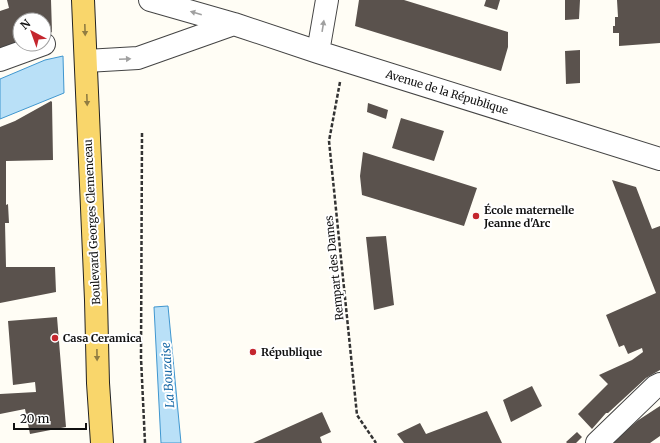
<svg xmlns="http://www.w3.org/2000/svg" width="660" height="443" font-family="Merriweather,serif">
	<rect width="100%" height="100%" fill="#fffdf5"/>
	<path fill="#b9e0f7" stroke="#3f96cf" d="M 63,56 L 64,93 L 0,119 L 0,79 L 45,60 Z
		M 168,306 L 181,443 L 161,443 L 154,307 Z"/>
	<path fill="#5a524d" d="M 7,0 L 51,0 L 52,32 L 44,35 L 44,20 L 20,20 L 20,44 L 0,51 L 0,11 L 9,8 Z
		M 359,0 L 404,0 L 508,32 L 508,47 L 501,71 L 355,26 Z
		M 486,0 L 500,0 L 497,10 L 484,6 Z
		M 565,0 L 580,0 L 579,19 L 565,20 Z
		M 617,0 L 660,0 L 660,43 L 619,46 L 619,33 L 613,33 L 613,26 L 615,26 L 615,17 L 618,17 Z
		M 580,50 L 580,83 L 566,84 L 565,51 Z
		M 51,101 L 52,102 L 53,160 L 6,161 L 6,205 L 8,204 L 9,223 L 5,223 L 6,267 L 55,267 L 56,292 L 0,303 L 0,127 L 15,121 Z
		M 368,103 L 388,110 L 386,119 L 367,112 Z
		M 401,118 L 444,131 L 434,161 L 392,148 Z
		M 363,152 L 477,188 L 464,226 L 362,195 L 360,176 Z
		M 612,180 L 636,187 L 652,229 L 660,226 L 660,370 L 646,378 L 608,413 L 606,413 L 592,429 L 578,414 L 608,384 L 599,375 L 632,360 L 643,352 L 642,348 L 628,354 L 624,345 L 619,347 L 606,315 L 656,293 Z
		M 386,236 L 394,305 L 374,310 L 366,237 Z
		M 57,317 L 66,427 L 30,434 L 25,409 L 0,414 L 0,394 L 36,392 L 35,382 L 13,385 L 8,321 Z
		M 532,386 L 542,406 L 511,422 L 503,400 Z
		M 660,406 L 660,436 L 650,443 L 612,443 L 637,421 Z
		M 487,411 L 502,443 L 404,443 L 397,434 L 420,423 L 426,434 Z
		M 322,412 L 331,432 L 320,437 L 322,443 L 253,443 Z
		M 577,432 L 582,437 L 576,443 L 567,443 L 566,442 Z"/>
	<g fill="none" stroke-linecap="round" stroke-linejoin="round">
		<g stroke="#444" stroke-width="24">
			<path id="minor" d="M 150,0 L 234,24 L 318,52 L 660,159
				M 318,52 L 327,0
				M 0,60 L 44,44
				M 86,61 L 138,58 L 234,24
				M 597,443 L 656,386 L 660,384"/>
		</g>
		<g stroke="#222" stroke-width="24">
			<path id="primary" d="M 83,0 L 96,300 L 98,383 L 102,443"/>
		</g>
		<path stroke="#333" stroke-width="2.5" stroke-dasharray="4 2" stroke-linecap="butt" d="M 340,82 L 329,141 L 357,415 L 376,443
			M 142,133 L 141,358 L 145,443"/>
		<use href="#minor" stroke="#fff" stroke-width="22"/>
		<use href="#primary" stroke="#f9d66b" stroke-width="22"/>
	</g>
	<defs><path id="oneway-solid" d="M-6-.8H1V-3.2L6.5 0L1 3.2V.8H-6Z"/></defs>
	<g fill="#a0a0a0">
		<use href="#oneway-solid" transform="translate(196 13) rotate(-164)"/>
		<use href="#oneway-solid" transform="translate(323 26) rotate(-81)"/>
		<use href="#oneway-solid" transform="translate(125 59) rotate(-3)"/>
	</g>
	<g fill="#917d42">
		<use href="#oneway-solid" transform="translate(85 30) rotate(88)"/>
		<use href="#oneway-solid" transform="translate(87 100) rotate(88)"/>
		<use href="#oneway-solid" transform="translate(97 355) rotate(89)"/>
	</g>
	<g fill="#c4262e" stroke="#fff" stroke-width="1.5">
		<circle cx="476" cy="216" r="4"/>
		<circle cx="55" cy="338" r="4"/>
		<circle cx="253" cy="352" r="4"/>
	</g>
	<g text-anchor="middle" stroke-width="4" stroke-linejoin="round" paint-order="stroke">
		<g font-size="11" fill="#111" stroke="#fff">
			<text transform="translate(447 92) rotate(17)" y="4">Avenue de la République</text>
			<text transform="translate(92 222) rotate(-93)" y="4">Boulevard Georges Clemenceau</text>
			<text transform="translate(334 268) rotate(-96)" y="4">Rempart des Dames</text>
		</g>
		<g font-size="11" font-weight="bold" fill="#111" stroke="#fff" text-anchor="start">
			<text x="484" y="214">École maternelle<tspan x="484" dy="13">Jeanne d'Arc</tspan></text>
			<text x="63" y="342">Casa Ceramica</text>
			<text x="261" y="356">République</text>
		</g>
		<g font-size="12" font-style="italic" fill="#1768a6" stroke="#fff">
			<text transform="translate(168 375) rotate(-94)" y="4">La Bouzaise</text>
		</g>
	</g>
	<g transform="translate(32 32) rotate(319)"><circle r="19" fill="#ffffff" stroke="#a0a0a0"/>
	<path d="M0-3L7 15L0 10L-7 15Z" fill="#c4262e"/>
	<text y="-6" font-size="11" font-weight="bold" text-anchor="middle" fill="#111111">N</text>
	</g>
	<path d="M14 423v6h72v-6" fill="none" stroke="#111111" stroke-width="2"/>
	<text x="20" y="423" font-size="12" fill="#111111" stroke="#ffffff" stroke-width="3" paint-order="stroke">20 m</text>
</svg>
